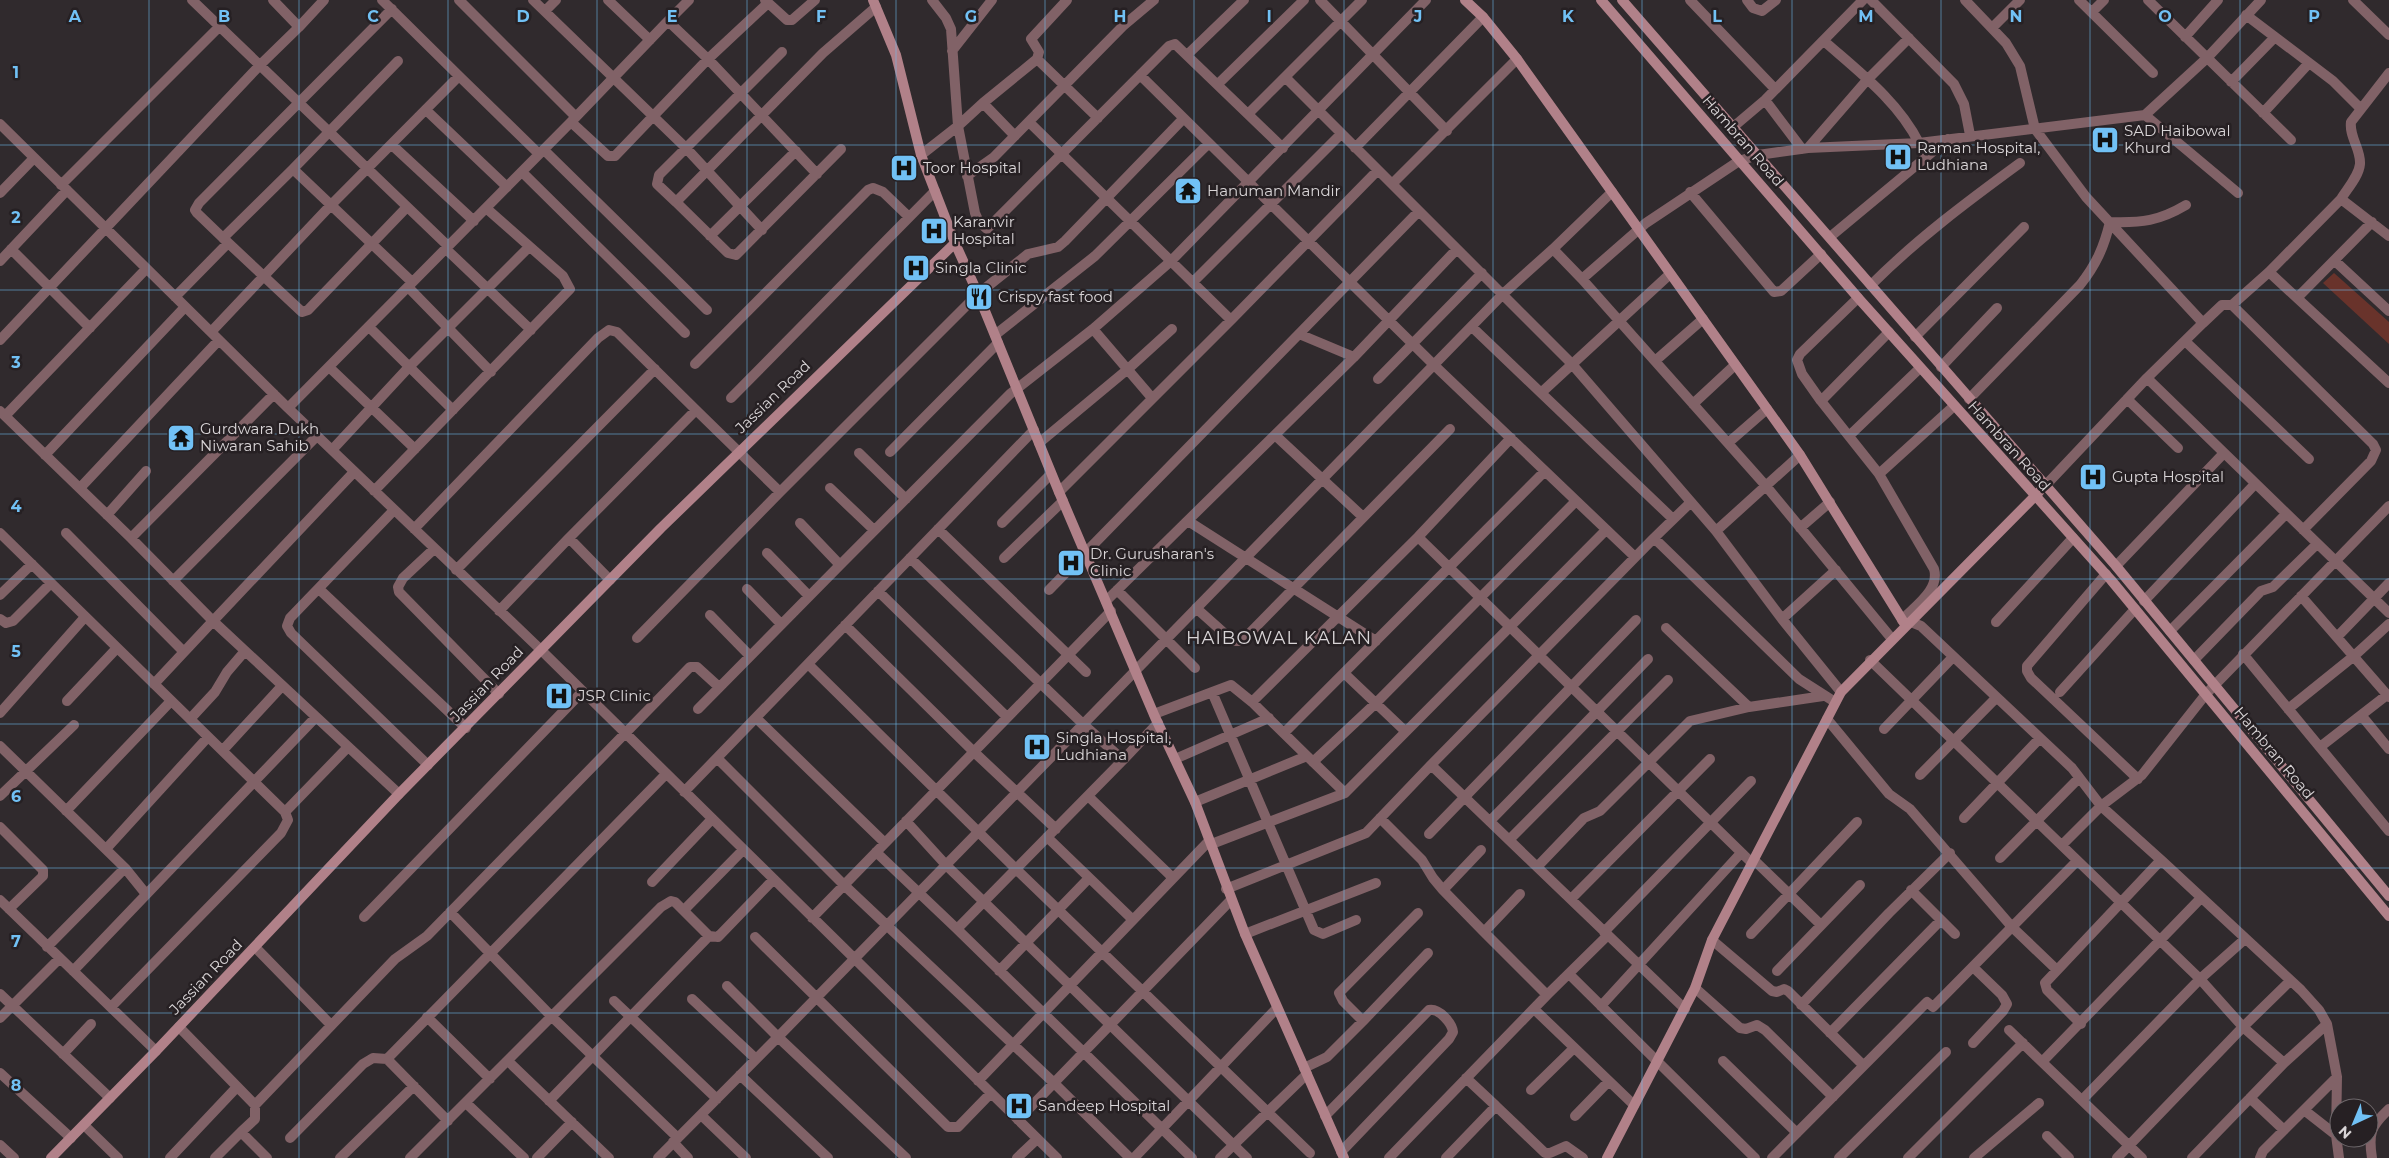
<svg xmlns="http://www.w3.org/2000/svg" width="2389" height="1158" font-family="Montserrat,sans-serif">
	<rect width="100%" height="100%" fill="#302a2d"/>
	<path fill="#69332b" d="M 2334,273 L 2389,322 L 2389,344 L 2323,283 Z"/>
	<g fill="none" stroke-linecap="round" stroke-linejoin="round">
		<path stroke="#816267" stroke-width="10" d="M 192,0 L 448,246
			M 382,0 L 459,76
			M 459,0 L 576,117
			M 533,0 L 686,148 L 762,230
			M 608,0 L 650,40
			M 689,0 L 668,21 L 708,59 L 817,174
			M 765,0 L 787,20 L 792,20 L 815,0
			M 1320,0 L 1447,131
			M 1362,0 L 1285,77 L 1571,363 L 1691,502 L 1654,538 L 1799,679 L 1835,702
			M 1690,0 L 1775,89
			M 1747,0 L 1753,8 L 1762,11 L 1776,0
			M 1871,0 L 1954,84 L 1964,104 L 1970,135
			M 1965,0 L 2006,43 L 2020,66 L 2035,129 L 2086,197 L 2203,323 L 2147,378 L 2044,487
			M 2079,0 L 2153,73
			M 2148,0 L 2291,140
			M 2353,0 L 2389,35
			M 545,11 L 556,0
			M 2092,12 L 2104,0
			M 2246,15 L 2333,81 L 2360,108
			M 668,21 L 571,122 L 608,156 L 615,156 L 708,59 L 768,3
			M 299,27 L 324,0
			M 1993,27 L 2020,0
			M 2185,37 L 2218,0
			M 1824,41 C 1858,71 1898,101 1919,143
			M 952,51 L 992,0
			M 1187,55 L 1244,0
			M 1037,59 L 1039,52 L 1031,39 L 1067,0
			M 1140,75 L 1434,365 L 1635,557
			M 2231,82 L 2275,37
			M 1218,84 L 1304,0
			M 1765,100 L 1802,149
			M 983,103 L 1037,59 L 1098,118
			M 426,110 L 507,187
			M 2263,113 L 2309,63
			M 1248,114 L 1285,77
			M 2145,115 L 2238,193
			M 571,122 L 288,408 L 541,650 L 1057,1158
			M 1029,122 L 1231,320 L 1378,170
			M 0,124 L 288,408
			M 1732,128 L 1765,100 L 1863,0
			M 1015,136 L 983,103 L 958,126 L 975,213 L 979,222 L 987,229 L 1169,46 L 1175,44 L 1283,148
			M 392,145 L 474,221
			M 1355,148 L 1483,17
			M 1808,148 L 1867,80 L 1909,38
			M 841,149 L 736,255 L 728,253 L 676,202 L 823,53 L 876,7
			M 544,150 L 707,310
			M 921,155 L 958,126 L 951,29 L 946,18 L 932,0
			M 293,169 L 398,61
			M 522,172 L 685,333
			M 967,176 L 994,157 L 1123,26 L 1154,0
			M 1392,184 L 1517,59
			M 61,185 L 220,26
			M 1612,192 L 1553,249 L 1582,279 L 1766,486 L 1892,639
			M 1690,192 L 1774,292 L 1781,291 L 1821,254
			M 0,193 L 34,158
			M 2341,199 C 2347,189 2359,176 2360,164 C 2361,149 2349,137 2351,122 L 2389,73
			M 676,202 L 657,184 L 659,175 L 782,52
			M 407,207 L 308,310 L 302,312 L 223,238 L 293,169 C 333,207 373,245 412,282
			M 710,236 L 796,151
			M 1830,237 L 1948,139
			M 223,238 L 197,213 L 195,210 L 199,203 L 392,9
			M 11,249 L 90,328
			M 446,249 L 531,330
			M 0,261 L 67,190
			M 2335,261 L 2389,311
			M 2269,272 L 2389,383
			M 1582,279 L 1646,223 L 1739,161 L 1758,155 L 1808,148 L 1919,143 L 2145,115 L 2207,58 L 2261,0
			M 1193,282 L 1341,134
			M 1871,285 C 1917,239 1968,201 2020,163
			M 408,287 L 491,372
			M 175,297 L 228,243
			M 1858,298 L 1800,354 L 1797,360 L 1802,374 L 1821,401 L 1879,474 L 1934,569 C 1940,590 1915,606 1902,620
			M 2297,298 L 2372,222
			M 2232,305 L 2373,444 L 2376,450 L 2371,461 L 2303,530
			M 2203,323 L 2222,305 L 2232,305 L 2269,272 L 2341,199 L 2389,236
			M 369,327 L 453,410
			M 1472,327 L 1673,519
			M 1093,329 L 1152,398
			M 211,332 L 331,205 L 459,76 L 539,154
			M 1299,334 L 1354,357
			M 995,335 L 1095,256 L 1209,143
			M 1915,337 L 2024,227
			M 0,340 L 260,65 L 299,27 L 273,0
			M 2185,341 L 2309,459
			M 1655,361 L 1703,319
			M 695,364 L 868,190 L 873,188 L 883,192 L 909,217
			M 329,367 L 415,449
			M 1941,367 L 1997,308
			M 2147,378 L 2389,613
			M 1378,379 L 1482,273
			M 1542,392 L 1670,274
			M 731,398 L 935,191
			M 1969,399 L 2080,285 C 2096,265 2104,247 2110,222 C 2142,223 2159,221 2186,205
			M 2127,399 L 2178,448
			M 1821,401 L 1889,332
			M 1693,404 L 1735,365
			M 0,411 L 131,538
			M 5,416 L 146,269
			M 1275,435 L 1363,517
			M 1849,436 L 1920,368
			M 1039,443 L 1128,369 L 1172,329
			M 1728,443 L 1767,409
			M 332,450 L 409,367 L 529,247
			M 890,452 L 998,343
			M 859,453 L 906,499
			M 45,455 L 185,307
			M 354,472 L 213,621 L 399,794
			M 1879,474 L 1954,406
			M 80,488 L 219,340
			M 830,488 L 874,530
			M 374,491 L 570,289 L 563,276 L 486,208
			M 1059,492 L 1231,320
			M 1691,502 L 1716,531 L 1782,619 L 1841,692
			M 394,510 L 290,618 L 287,626 L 291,633 L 428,765
			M 107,515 L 146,471
			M 1188,521 L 1376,641
			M 1002,523 L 1051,474
			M 1800,528 L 1830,502
			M 414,529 L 598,338 L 609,330 L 617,332 L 696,410
			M 938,529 L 1086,672
			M 1716,531 L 1800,455
			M 0,533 L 285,812
			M 66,533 L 184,652
			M 1418,537 L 1752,863
			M 1654,538 L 1431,765 L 1685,1009
			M 434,549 L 403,578 L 398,587 L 399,592 L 499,694
			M 767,553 L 809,596
			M 910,558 L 1083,724 L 1123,760 L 1158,723
			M 1004,558 L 1063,501
			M 840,565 L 1010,394 L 1093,329 L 1171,261 L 1426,0
			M 2116,566 L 2224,453
			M 456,570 L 655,369
			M 2106,574 L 2027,666 L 2027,671 L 2031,678 L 2138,779
			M 610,580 L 569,538 L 696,410 L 780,492 L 978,294 L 1028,254 L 1058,247 L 1065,241 L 1183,119
			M 173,581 L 317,436
			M 319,589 L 466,728
			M 747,589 L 781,624
			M 1049,590 L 1419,211
			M 1117,590 L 1195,668
			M 878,591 L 1007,717
			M 0,595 L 32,564
			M 2301,596 L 2389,697
			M 1106,601 L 1354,357 L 1457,249
			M 2144,601 L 2255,484
			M 1196,608 L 1233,641 L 1242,641 L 1450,429
			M 499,611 L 569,538
			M 710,615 L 750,656
			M 0,619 L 6,623 L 13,621 L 51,583
			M 1782,619 L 1836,570
			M 1911,622 L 1921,626 L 2072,768 L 2101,806 L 2161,860 L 2045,983 L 2047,990 L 2081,1024
			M 1996,622 L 2073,538
			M 845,625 L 974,752 L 1056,829
			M 1666,628 L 1749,707 L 1823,696
			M 2170,631 L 2286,514
			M 2337,637 L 2389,583
			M 637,638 L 780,492
			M 2243,654 L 2389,831
			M 1870,660 L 2200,979 L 2243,1027 L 2284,1063 L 2192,1158
			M 2194,660 L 2261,591 L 2273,587 L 2317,544
			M 808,664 L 1016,869 L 1310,1153
			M 1344,673 L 1405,731
			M 154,684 L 213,621 L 131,538 L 274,394
			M 1212,692 L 1314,930 L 1323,934 L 1356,920
			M 2060,692 L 2135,609
			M 67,701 L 117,648
			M 1252,702 L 1418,537 L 1511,438
			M 698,709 L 840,565 L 800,523
			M 2288,709 L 2354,656 L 2389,624
			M 0,713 L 85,617
			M 1154,714 L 1231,685 L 1252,702 L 1307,756
			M 2361,715 L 2389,749
			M 756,718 L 885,843
			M 190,719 L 215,692 L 227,672 L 245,651
			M 1827,719 L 1889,794 L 1910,809 L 2012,927 L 2057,970
			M 1884,729 L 1953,657
			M 1284,733 L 1545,471
			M 0,746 L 125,868 L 146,894
			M 2320,747 L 2387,695
			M 223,750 L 282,686
			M 717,758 L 844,885 L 1054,1083 L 1130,1158
			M 1175,759 L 1269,718
			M 1313,762 L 1376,703 L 1576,501
			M 1920,775 L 1996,698
			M 684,792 L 1034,430
			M 1345,793 L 1606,530
			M 0,796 L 74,725
			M 1088,796 L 1173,878
			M 1195,802 L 1307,756 L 1345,793 L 1209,845
			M 66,811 L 171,701
			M 1380,818 L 1422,860 L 1433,878 L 1443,890 L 1481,850
			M 1964,818 L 2040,738
			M 906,821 L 946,865 L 1247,1158
			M 1490,821 L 1648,659
			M 0,827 L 43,870 L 43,876 L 9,909
			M 1429,834 L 1636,620
			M 1047,837 L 1132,919
			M 1509,840 L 1668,680
			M 2062,845 L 2101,806 L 2142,775 L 2206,694 L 2389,506
			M 106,849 L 208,737
			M 876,852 L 957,929 L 1123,760
			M 2000,858 L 2079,778
			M 1754,860 L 1821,925
			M 2161,860 L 2301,990 L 2319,1010 L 2327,1024
			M 1537,867 L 1584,818 L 1600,811 L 1690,721 L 1749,707
			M 652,882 L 712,819
			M 1226,889 L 1366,833 L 1431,765
			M 1443,890 L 1484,932 L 1520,894
			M 1911,890 L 1941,920
			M 1571,899 L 1710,759
			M 0,900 L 156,1051
			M 684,910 L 743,850
			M 450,912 L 552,1017 L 678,1138
			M 364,917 L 582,692
			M 812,918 L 1111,611
			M 957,929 L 1192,1158
			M 1484,932 L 1547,995 L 1608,935
			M 1604,932 L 1751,781
			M 1245,934 L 1376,883
			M 1751,934 L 1857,822
			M 755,937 L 948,1127 L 958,1127 L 991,1093
			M 1712,940 L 1772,991 L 1777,992 L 1784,989 L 1788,991 L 1863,1065
			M 47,947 L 125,868
			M 255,947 L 331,1025
			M 73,971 L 316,717
			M 999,971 L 1089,878
			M 1777,971 L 1860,885
			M 1569,974 L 1755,1158
			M 1695,988 L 1740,1028 L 1746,1029 L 1757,1025 L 1765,1030 L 1833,1097
			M 0,994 L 110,1098
			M 692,999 L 756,1059
			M 614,1001 L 717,1099
			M 1801,1005 L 1889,913 L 1950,853
			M 1601,1006 L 1740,854
			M 111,1007 L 281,833 L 288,820 L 285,812 L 348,747
			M 1534,1009 L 1634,1105
			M 427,1017 L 490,1079
			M 0,1018 L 60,958
			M 1363,1021 L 1428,953
			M 179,1027 L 255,1105 L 255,1119 L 241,1132
			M 2009,1030 L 2042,1062
			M 1830,1033 L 1941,920 L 1955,934
			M 1973,1043 L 2003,1011 L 2007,1004 L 2002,995 L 1973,967
			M 63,1054 L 91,1024
			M 508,1061 L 609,1158
			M 1723,1061 L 1797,1133
			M 1304,1068 L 1327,1057 L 1363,1021 L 1343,1001 L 1339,993 L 1418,913
			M 0,1073 L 71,1138
			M 740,1075 L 828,1158
			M 978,1081 L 1208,842
			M 1531,1090 L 1574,1048
			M 2250,1098 L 2284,1130
			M 2082,1100 L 2200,979 L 2245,939
			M 549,1101 L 709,936
			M 466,1103 L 524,1158
			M 255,1105 L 395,959 L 427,936 L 690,667 L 697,667 L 719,687
			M 1496,1106 L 1545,1153 L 1550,1153 L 1566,1146 L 1583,1158
			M 2304,1110 L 2336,1135 L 2339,1158
			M 701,1115 L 746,1158
			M 1325,1116 L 1429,1010 C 1439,1008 1452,1023 1453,1032 L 1449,1039 L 1341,1152
			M 1575,1116 L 1608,1082
			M 1018,1120 L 1231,900
			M 448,1121 L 387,1059 L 666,774
			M 84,1125 L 118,1158
			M 2336,1135 L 2337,1077
			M 2047,1136 L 2069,1158
			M 290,1138 L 363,1064 L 373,1058 L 387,1059
			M 673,1142 L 688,1158
			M 0,1145 L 14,1158
			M 170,1158 L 237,1087
			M 215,1158 L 241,1132 L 267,1158
			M 340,1158 L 414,1086
			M 410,1158 L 661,907 L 671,901 L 675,902 L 709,936 L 718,937 L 773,880
			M 537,1158 L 572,1122
			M 658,1158 L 778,1037 L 727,986
			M 906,1158 L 778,1037 L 1503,294 L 1553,249
			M 1017,1158 L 1037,1139
			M 1134,1158 L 1277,1008
			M 1220,1158 L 1307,1074
			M 1389,1158 L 1547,995
			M 1446,1158 L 1496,1106 L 1466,1078
			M 1772,1158 L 1927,1002 L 1933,1007 L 2077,861
			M 1839,1158 L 1946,1052
			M 1908,1158 L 2023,1043
			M 1974,1158 L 2039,1103
			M 2117,1158 L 2243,1027 L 2290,981
			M 2142,1158 L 2042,1062 L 2201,898
			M 2260,1158 L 2263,1151 L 2337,1077 L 2327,1024 L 2284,1063
			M 2372,1158 C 2368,1133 2371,1126 2389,1109"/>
		<path stroke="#b18189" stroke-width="10" d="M 873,0 L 896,55 L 921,155 L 955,243 L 978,294 L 1059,492 L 1155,717 L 1195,802 L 1245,934 L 1344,1158
			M 1465,0 L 1483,17 L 1517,59 L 1800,455 L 1906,626
			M 1601,0 L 1860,300 L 2111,580 L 2389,916
			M 1622,0 L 2116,566 L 2389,896
			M 51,1158 L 156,1051 L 399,794 L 661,528 L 955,243
			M 1607,1158 L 1695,988 L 1712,940 L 1841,692 L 2039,492"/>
	</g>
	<path fill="none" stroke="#71c1f5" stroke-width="1" stroke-opacity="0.55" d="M 149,0 L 149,1158M 299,0 L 299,1158M 448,0 L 448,1158M 597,0 L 597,1158M 747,0 L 747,1158M 896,0 L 896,1158M 1045,0 L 1045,1158M 1194,0 L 1194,1158M 1344,0 L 1344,1158M 1493,0 L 1493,1158M 1642,0 L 1642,1158M 1792,0 L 1792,1158M 1941,0 L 1941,1158M 2090,0 L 2090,1158M 2240,0 L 2240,1158M 0,145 L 2389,145M 0,290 L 2389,290M 0,434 L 2389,434M 0,579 L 2389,579M 0,724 L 2389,724M 0,868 L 2389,868M 0,1013 L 2389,1013"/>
	<defs>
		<g id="hospital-square" transform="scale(1.4375)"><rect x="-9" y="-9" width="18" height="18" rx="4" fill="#71c1f5" stroke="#262023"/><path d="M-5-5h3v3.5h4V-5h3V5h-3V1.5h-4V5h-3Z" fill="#111"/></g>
		<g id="temple-square" transform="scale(1.4375)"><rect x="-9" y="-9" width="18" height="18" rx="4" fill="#71c1f5" stroke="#262023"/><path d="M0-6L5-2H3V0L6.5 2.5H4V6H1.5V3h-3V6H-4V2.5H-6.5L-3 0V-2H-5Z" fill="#111"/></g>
		<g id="restaurant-square" transform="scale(1.4375)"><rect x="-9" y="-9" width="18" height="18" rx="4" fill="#71c1f5" stroke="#262023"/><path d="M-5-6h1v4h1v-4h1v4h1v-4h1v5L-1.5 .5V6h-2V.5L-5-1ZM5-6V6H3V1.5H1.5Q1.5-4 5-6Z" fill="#111"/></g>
	</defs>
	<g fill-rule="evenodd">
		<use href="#hospital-square" x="2105" y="140"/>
		<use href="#hospital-square" x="1898" y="157"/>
		<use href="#hospital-square" x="904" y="168"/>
		<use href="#temple-square" x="1188" y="191"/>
		<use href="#hospital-square" x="934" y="231"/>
		<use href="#hospital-square" x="916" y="268"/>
		<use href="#restaurant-square" x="979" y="297"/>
		<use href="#temple-square" x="181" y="438"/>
		<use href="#hospital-square" x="2093" y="477"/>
		<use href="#hospital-square" x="1071" y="563"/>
		<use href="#hospital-square" x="559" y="696"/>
		<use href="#hospital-square" x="1037" y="747"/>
		<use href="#hospital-square" x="1019" y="1106"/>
	</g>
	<g text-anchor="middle" stroke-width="5" stroke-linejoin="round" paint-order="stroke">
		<g font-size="15" fill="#d9d5d7" stroke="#262023" text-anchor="start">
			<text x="2124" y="136">SAD Haibowal<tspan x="2124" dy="17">Khurd</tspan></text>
			<text x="1917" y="153">Raman Hospital,<tspan x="1917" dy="17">Ludhiana</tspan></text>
			<text x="923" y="173">Toor Hospital</text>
			<text x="1207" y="196">Hanuman Mandir</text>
			<text x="953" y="227">Karanvir<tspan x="953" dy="17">Hospital</tspan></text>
			<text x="935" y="273">Singla Clinic</text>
			<text x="998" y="302">Crispy fast food</text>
			<text x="200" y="434">Gurdwara Dukh<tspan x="200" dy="17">Niwaran Sahib</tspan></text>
			<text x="2112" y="482">Gupta Hospital</text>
			<text x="1090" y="559">Dr. Gurusharan's<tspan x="1090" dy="17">Clinic</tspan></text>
			<text x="578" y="701">JSR Clinic</text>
			<text x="1056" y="743">Singla Hospital,<tspan x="1056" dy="17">Ludhiana</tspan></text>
			<text x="1038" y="1111">Sandeep Hospital</text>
		</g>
		<g font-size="15" fill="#d9d5d7" stroke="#262023">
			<text transform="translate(1743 141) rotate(49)" y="5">Hambran Road</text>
			<text transform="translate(773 397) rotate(-44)" y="5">Jassian Road</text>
			<text transform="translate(2009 446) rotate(48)" y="5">Hambran Road</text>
			<text transform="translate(487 684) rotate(-46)" y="5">Jassian Road</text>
			<text transform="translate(2274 753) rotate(50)" y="5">Hambran Road</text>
			<text transform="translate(206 977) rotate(-46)" y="5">Jassian Road</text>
		</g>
		<g font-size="18" letter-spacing="1" fill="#d9d5d7" stroke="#262023">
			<text x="1279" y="644">HAIBOWAL KALAN</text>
		</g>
	</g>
	<g font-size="16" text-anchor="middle" font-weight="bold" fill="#71c1f5" stroke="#262023" stroke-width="5" stroke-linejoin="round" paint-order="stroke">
		<text x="75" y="22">A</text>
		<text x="224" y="22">B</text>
		<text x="373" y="22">C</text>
		<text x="523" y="22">D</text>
		<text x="672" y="22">E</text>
		<text x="821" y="22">F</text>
		<text x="971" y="22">G</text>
		<text x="1120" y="22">H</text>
		<text x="1269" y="22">I</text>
		<text x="1418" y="22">J</text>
		<text x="1568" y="22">K</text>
		<text x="1717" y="22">L</text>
		<text x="1866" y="22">M</text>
		<text x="2016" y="22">N</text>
		<text x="2165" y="22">O</text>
		<text x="2314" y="22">P</text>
		<text x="16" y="78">1</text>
		<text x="16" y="223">2</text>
		<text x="16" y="368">3</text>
		<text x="16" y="512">4</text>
		<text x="16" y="657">5</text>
		<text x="16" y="802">6</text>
		<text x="16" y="947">7</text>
		<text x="16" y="1091">8</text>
	</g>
	<g transform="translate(2354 1123) rotate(224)"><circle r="24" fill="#262023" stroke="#6e686b"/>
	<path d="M0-4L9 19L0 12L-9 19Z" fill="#71c1f5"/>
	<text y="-8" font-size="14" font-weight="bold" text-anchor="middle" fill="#d9d5d7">N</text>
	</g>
</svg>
